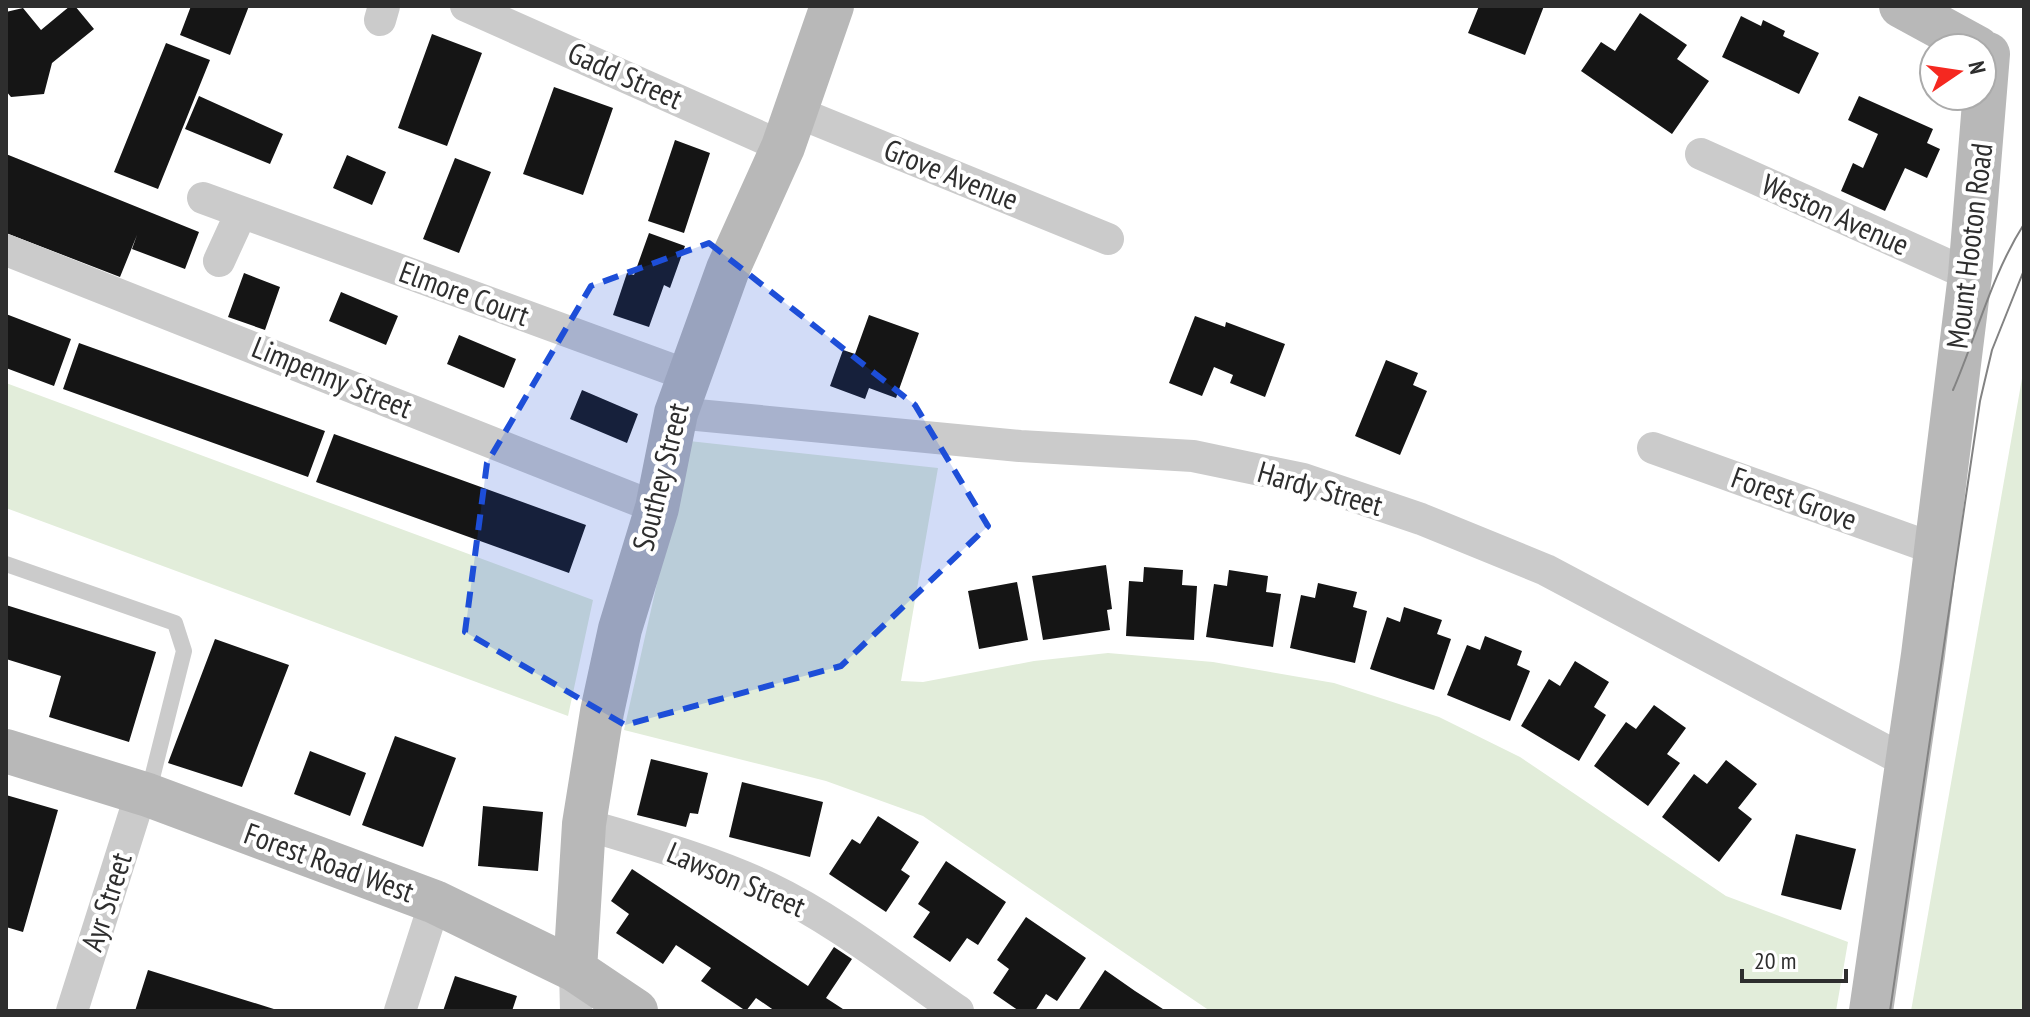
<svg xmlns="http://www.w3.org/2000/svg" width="2030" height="1017" font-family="'PT Sans Narrow',sans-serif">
	<rect width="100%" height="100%" fill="#fff"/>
	<path fill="#e2edda" d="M 2024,367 L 2024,1011 L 1911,1011 Z
		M 6,383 L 593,600 L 568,716 L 6,508 Z
		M 689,441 L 938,468 L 901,681 L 923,682 L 1034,661 L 1108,653 L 1213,662 L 1334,683 L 1439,717 L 1520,757 L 1726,896 L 1848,942 L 1836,1011 L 1210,1011 L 923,816 L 826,781 L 624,730 Z"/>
	<path fill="#151515" d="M 70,6 L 75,6 L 94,29 L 52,63 L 44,94 L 11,97 L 6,91 L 6,12 L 23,8 L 41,30 Z
		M 191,6 L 249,6 L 230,55 L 180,35 Z
		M 1479,6 L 1544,6 L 1525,55 L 1468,33 Z
		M 1640,13 L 1687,45 L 1677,59 L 1709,81 L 1672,134 L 1581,71 L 1601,42 L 1615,51 Z
		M 1741,16 L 1761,26 L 1763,20 L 1785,31 L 1783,36 L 1819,53 L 1799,94 L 1722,57 Z
		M 432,34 L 482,53 L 447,146 L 398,128 Z
		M 166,43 L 210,60 L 158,189 L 114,172 Z
		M 554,87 L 613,108 L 583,195 L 523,174 Z
		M 199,96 L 283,134 L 270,164 L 185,129 Z
		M 1859,96 L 1933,129 L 1927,143 L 1940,149 L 1927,178 L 1905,168 L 1885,211 L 1841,191 L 1853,163 L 1863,168 L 1878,134 L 1848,120 Z
		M 675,140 L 710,153 L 684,233 L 648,221 Z
		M 6,154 L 199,232 L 185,269 L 132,249 L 137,235 L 120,277 L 6,233 Z
		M 347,155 L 386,172 L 372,205 L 333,188 Z
		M 455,158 L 491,172 L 459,253 L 423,239 Z
		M 649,233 L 685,246 L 670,288 L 664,285 L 649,327 L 613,315 L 627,273 L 634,275 Z
		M 244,273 L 280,287 L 265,330 L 228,317 Z
		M 341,292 L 398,316 L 386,345 L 329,321 Z
		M 6,314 L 71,339 L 54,386 L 6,368 Z
		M 869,315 L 919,333 L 896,398 L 869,388 L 865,399 L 830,386 L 843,350 L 855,354 Z
		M 1195,316 L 1225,327 L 1226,322 L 1285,344 L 1265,397 L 1230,383 L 1233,375 L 1214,367 L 1202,396 L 1169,383 Z
		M 459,335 L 516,359 L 504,388 L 447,364 Z
		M 79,343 L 325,431 L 308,477 L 63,389 Z
		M 1386,360 L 1418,373 L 1413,385 L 1427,391 L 1400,455 L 1355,436 Z
		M 582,390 L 638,414 L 627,443 L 570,419 Z
		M 334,434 L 586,525 L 569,573 L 316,482 Z
		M 1106,565 L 1112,609 L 1107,610 L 1110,630 L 1043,640 L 1032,576 Z
		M 1144,567 L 1183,570 L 1182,585 L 1197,586 L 1194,640 L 1126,636 L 1129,581 L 1143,582 Z
		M 1229,570 L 1268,576 L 1266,592 L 1281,594 L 1273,647 L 1206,637 L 1214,584 L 1227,586 Z
		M 1017,582 L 1028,640 L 979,649 L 968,591 Z
		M 1318,583 L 1357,592 L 1353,607 L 1367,611 L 1355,663 L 1290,648 L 1301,595 L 1315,598 Z
		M 6,605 L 156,652 L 129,742 L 49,717 L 61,676 L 6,659 Z
		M 1404,607 L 1442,620 L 1437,634 L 1451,639 L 1434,690 L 1370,669 L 1387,617 L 1400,622 Z
		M 1485,636 L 1522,651 L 1517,665 L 1530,671 L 1510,721 L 1447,695 L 1467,645 L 1480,650 Z
		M 215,639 L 289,665 L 242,787 L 168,763 Z
		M 1575,661 L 1609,682 L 1594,707 L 1606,715 L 1579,761 L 1521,726 L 1549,679 L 1560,686 Z
		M 1654,705 L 1686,728 L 1667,754 L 1680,763 L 1648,806 L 1594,766 L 1626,722 L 1636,729 Z
		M 395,736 L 456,758 L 423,847 L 362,825 Z
		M 310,751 L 366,773 L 350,816 L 294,794 Z
		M 651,759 L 708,773 L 698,814 L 690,813 L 686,827 L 637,815 Z
		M 1726,760 L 1757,784 L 1738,808 L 1752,819 L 1719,862 L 1662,817 L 1694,774 L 1707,784 Z
		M 742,782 L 823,802 L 810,857 L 729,837 Z
		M 6,795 L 58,810 L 23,932 L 6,927 Z
		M 483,806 L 543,812 L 538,871 L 478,866 Z
		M 878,816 L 919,842 L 901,870 L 910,876 L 886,912 L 829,874 L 852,839 L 860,844 Z
		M 1796,834 L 1856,849 L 1841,910 L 1781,895 Z
		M 946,861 L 1006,902 L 978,945 L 967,938 L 950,962 L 913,937 L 930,912 L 918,904 Z
		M 632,869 L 808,986 L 834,947 L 852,959 L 826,998 L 846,1011 L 775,1011 L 756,998 L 746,1011 L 701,981 L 711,968 L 676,945 L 663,964 L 616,933 L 629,914 L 611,901 Z
		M 1026,917 L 1086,958 L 1057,1001 L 1046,994 L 1035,1011 L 1019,1011 L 993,993 L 1009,969 L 997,960 Z
		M 148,970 L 277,1010 L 277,1011 L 135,1011 Z
		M 1105,970 L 1135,991 L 1166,1011 L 1078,1011 Z
		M 455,976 L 517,996 L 512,1011 L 443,1011 Z"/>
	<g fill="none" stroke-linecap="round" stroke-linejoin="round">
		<path stroke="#cbcbcb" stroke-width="16" d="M 6,564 L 175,623 L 184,651 L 148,794"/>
		<path stroke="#cbcbcb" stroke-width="32" d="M 466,6 L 783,147
			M 380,20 L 384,6
			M 794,111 L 1108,239
			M 1701,154 L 1970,275
			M 203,198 L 687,375
			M 6,250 L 657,508
			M 219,261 L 241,213
			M 676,413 L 1020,446 L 1193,456 L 1303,479 L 1421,519 L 1546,570 L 1907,762
			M 1653,448 L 1935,549
			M 584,824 C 646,843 710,860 769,888 C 836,920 897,969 958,1011
			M 575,970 L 576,1011
			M 72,1011 L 141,793
			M 400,1011 L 435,902"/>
		<path stroke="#b8b8b8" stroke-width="44" d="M 1901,6 L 1978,48
			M 6,751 L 148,795 L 435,902 L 575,970 L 636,1011
			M 575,970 L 584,824 L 602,712 L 620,629 L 657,508 L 676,413 L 728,269 L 783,147 L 832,6
			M 1871,1011 L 1923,655 L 1970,275 L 1988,54"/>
		<path stroke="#838383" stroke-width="2" d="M 1953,390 C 1977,335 1991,276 2024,224
			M 1890,1011 L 1980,401 L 1992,350 L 2024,270"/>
	</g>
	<path fill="#1d4ed8" fill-opacity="0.2" stroke="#1d4ed8" stroke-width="6" stroke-dasharray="16 10" stroke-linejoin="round" d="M 709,243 L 915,405 L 988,526 L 841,666 L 625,725 L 465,632 L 487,463 L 591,286 Z"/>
	<g text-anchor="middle" stroke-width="8" stroke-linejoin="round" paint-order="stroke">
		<g font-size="30" fill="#2e2e2e" stroke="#fff">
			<text transform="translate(625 76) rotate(24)" y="10">Gadd Street</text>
			<text transform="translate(951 175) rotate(22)" y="10">Grove Avenue</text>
			<text transform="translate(1835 215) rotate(24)" y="10">Weston Avenue</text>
			<text transform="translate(1970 246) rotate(-83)" y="10">Mount Hooton Road</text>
			<text transform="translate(464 294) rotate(20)" y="10">Elmore Court</text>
			<text transform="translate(332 378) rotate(22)" y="10">Limpenny Street</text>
			<text transform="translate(661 477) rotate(-76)" y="10">Southey Street</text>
			<text transform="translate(1320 489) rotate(16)" y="10">Hardy Street</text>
			<text transform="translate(1794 499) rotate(20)" y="10">Forest Grove</text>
			<text transform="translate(329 863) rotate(20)" y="10">Forest Road West</text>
			<text transform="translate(736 880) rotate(23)" y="10">Lawson Street</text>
			<text transform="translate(107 902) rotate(-72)" y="10">Ayr Street</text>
		</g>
	</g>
	<rect width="2030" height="1017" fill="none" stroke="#2e2e2e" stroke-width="16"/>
	<g transform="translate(1958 72) rotate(77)"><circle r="38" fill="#ffffff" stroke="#ababab" stroke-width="2"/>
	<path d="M0-6L14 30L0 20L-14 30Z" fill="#f52820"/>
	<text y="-12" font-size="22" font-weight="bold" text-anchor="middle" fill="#2e2e2e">N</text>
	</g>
	<path d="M1742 969v12h104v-12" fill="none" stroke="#2e2e2e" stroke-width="4"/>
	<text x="1754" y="969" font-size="24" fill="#2e2e2e" stroke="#ffffff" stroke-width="6" paint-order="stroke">20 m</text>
</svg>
